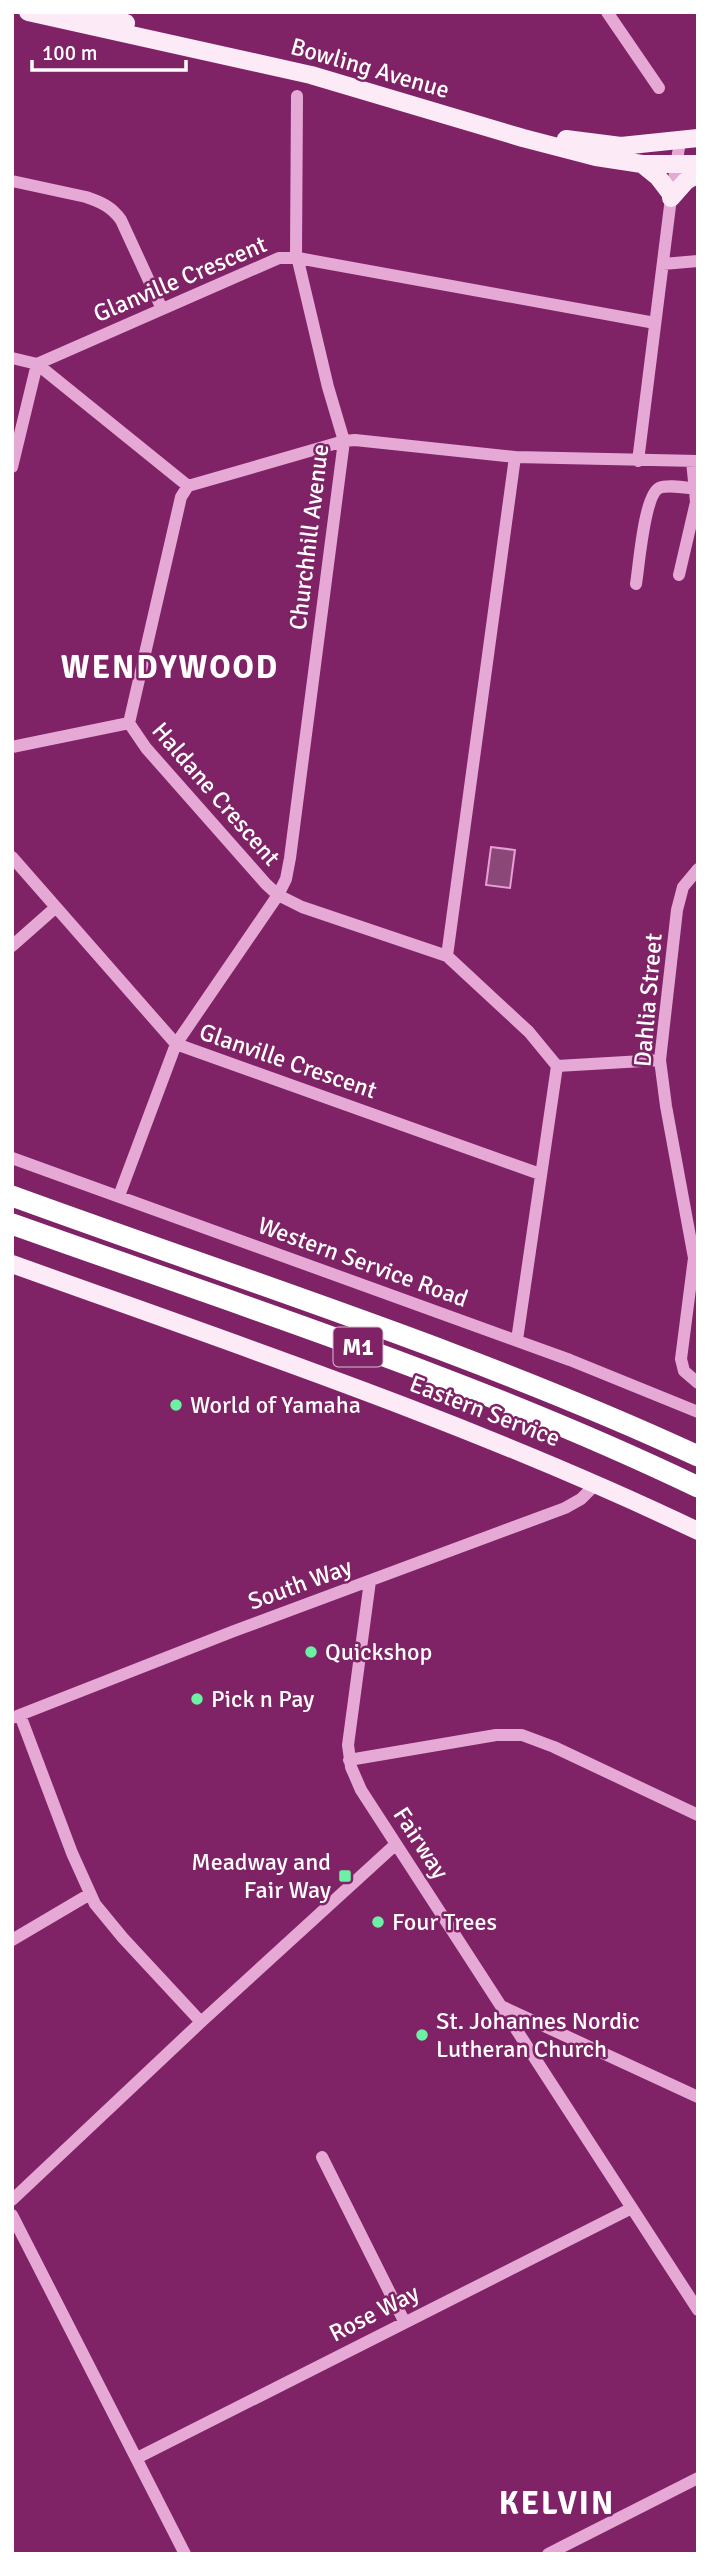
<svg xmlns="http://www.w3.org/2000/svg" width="710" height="2566" font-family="Signika,sans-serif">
	<rect width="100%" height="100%" fill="#7f2366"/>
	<path fill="#8a4777" stroke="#e79dd5" stroke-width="2" d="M 491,847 L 515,850 L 510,888 L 486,885 Z"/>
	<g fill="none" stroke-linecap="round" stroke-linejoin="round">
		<path stroke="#e6a9d6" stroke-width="12" d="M 607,12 L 659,88
			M 12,181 L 86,197 C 101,202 112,207 121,220 L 162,309
			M 663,264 L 698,261
			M 12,358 L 37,364 L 188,486
			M 638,461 L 671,198 L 680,141
			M 12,467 L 37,364 L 279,258 L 298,258 L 655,323
			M 679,575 L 696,502 L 692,461
			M 636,584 C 639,566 644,496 659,488 C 668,484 687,488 698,489
			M 12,747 L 129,723
			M 12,857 L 176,1044 L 540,1174
			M 698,869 L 683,887 L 677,910 L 660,1060 L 666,1106 L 694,1258 L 681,1359 L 684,1371 L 698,1383
			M 12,946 L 55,908
			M 447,956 L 515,457
			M 557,1066 L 529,1032 L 447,956 L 302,907 L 278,895 L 266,884 L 146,748 L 129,723 L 181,497 L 188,486 L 344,441 L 355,440 L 515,457 L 698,461
			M 557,1066 L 660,1060
			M 12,1158 L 570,1360 L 698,1412
			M 119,1196 L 176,1044 L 278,895 L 286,879 L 290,858 L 344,441 L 328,387 L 296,252 L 297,96
			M 517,1340 L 557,1066
			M 370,1581 L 348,1745 L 351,1767 L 361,1790 L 698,2310
			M 20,1715 L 72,1853 L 95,1904 L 123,1938 L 201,2022
			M 12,1718 L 234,1631 L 565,1508 L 581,1499 L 597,1483
			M 349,1760 L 496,1735 L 522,1735 L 554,1747 L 698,1815
			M 12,1940 L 90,1894
			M 503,2007 L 698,2097
			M 322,2157 L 404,2321
			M 12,2200 L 201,2022 L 396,1844
			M 12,2215 L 185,2554
			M 137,2458 L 632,2208
			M 548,2554 L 698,2478"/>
		<path stroke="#fdeaf7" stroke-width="18" d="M 28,12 L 311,75 L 523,138 L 596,157 L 642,164 L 698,164
			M 86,12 L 126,23
			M 566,139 L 621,146 L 698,138
			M 642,164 L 658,177 L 671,194
			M 671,198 L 686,181 L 698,174
			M 12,1264 C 243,1347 476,1425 698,1531"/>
		<path stroke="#fff" stroke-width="21" d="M 12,1196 C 242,1280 475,1353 698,1456
			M 12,1224 C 242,1306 477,1381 698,1487"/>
	</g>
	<g fill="#6cf1a4" stroke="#7f2366" stroke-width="2.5">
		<circle cx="176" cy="1405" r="7"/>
		<circle cx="311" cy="1652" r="7"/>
		<circle cx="197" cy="1699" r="7"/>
		<rect x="338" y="1869" width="14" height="14" rx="3.5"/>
		<circle cx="378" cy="1922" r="7"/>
		<circle cx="422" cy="2035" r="7"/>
	</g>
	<g text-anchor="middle" stroke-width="5" stroke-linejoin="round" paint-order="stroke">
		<rect fill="#7f2366" stroke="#d9bdd1" stroke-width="2" x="333.5" y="1327.5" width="49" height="39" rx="5"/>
		<g font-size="23" font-weight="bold" fill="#fff">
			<text x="358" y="1355">M1</text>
		</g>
		<g font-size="24" fill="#fff" stroke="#7f2366">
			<text transform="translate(370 68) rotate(16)" y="8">Bowling Avenue</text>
			<text transform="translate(180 279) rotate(-23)" y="8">Glanville Crescent</text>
			<text transform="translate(309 537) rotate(-83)" y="8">Churchhill Avenue</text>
			<text transform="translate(216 794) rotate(49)" y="8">Haldane Crescent</text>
			<text transform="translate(648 1000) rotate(-85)" y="8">Dahlia Street</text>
			<text transform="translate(288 1061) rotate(19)" y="8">Glanville Crescent</text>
			<text transform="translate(363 1262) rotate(20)" y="8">Western Service Road</text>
			<text transform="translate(485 1411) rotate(21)" y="8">Eastern Service</text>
			<text transform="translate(300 1584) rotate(-20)" y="8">South Way</text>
			<text transform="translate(421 1843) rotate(57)" y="8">Fairway</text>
			<text transform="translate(374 2313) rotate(-27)" y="8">Rose Way</text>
		</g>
		<g font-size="24" fill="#fff" stroke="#7f2366" text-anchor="start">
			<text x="190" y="1413">World of Yamaha</text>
			<text x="325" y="1660">Quickshop</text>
			<text x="211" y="1707">Pick n Pay</text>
			<text x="331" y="1870" text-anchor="end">Meadway and<tspan x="331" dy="28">Fair Way</tspan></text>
			<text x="392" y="1930">Four Trees</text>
			<text x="436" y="2029">St. Johannes Nordic<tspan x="436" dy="28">Lutheran Church</tspan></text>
		</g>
		<g font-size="32" font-weight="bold" letter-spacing="2" fill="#fff" stroke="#7f2366">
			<text x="170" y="678">WENDYWOOD</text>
			<text x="557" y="2514">KELVIN</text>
		</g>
	</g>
	<rect width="710" height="2566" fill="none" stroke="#ffffff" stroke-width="28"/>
	<path d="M32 60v10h154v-10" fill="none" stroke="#ffffff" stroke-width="3.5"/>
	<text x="42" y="60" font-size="21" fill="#ffffff" stroke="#7f2366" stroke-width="5" paint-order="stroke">100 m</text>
</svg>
